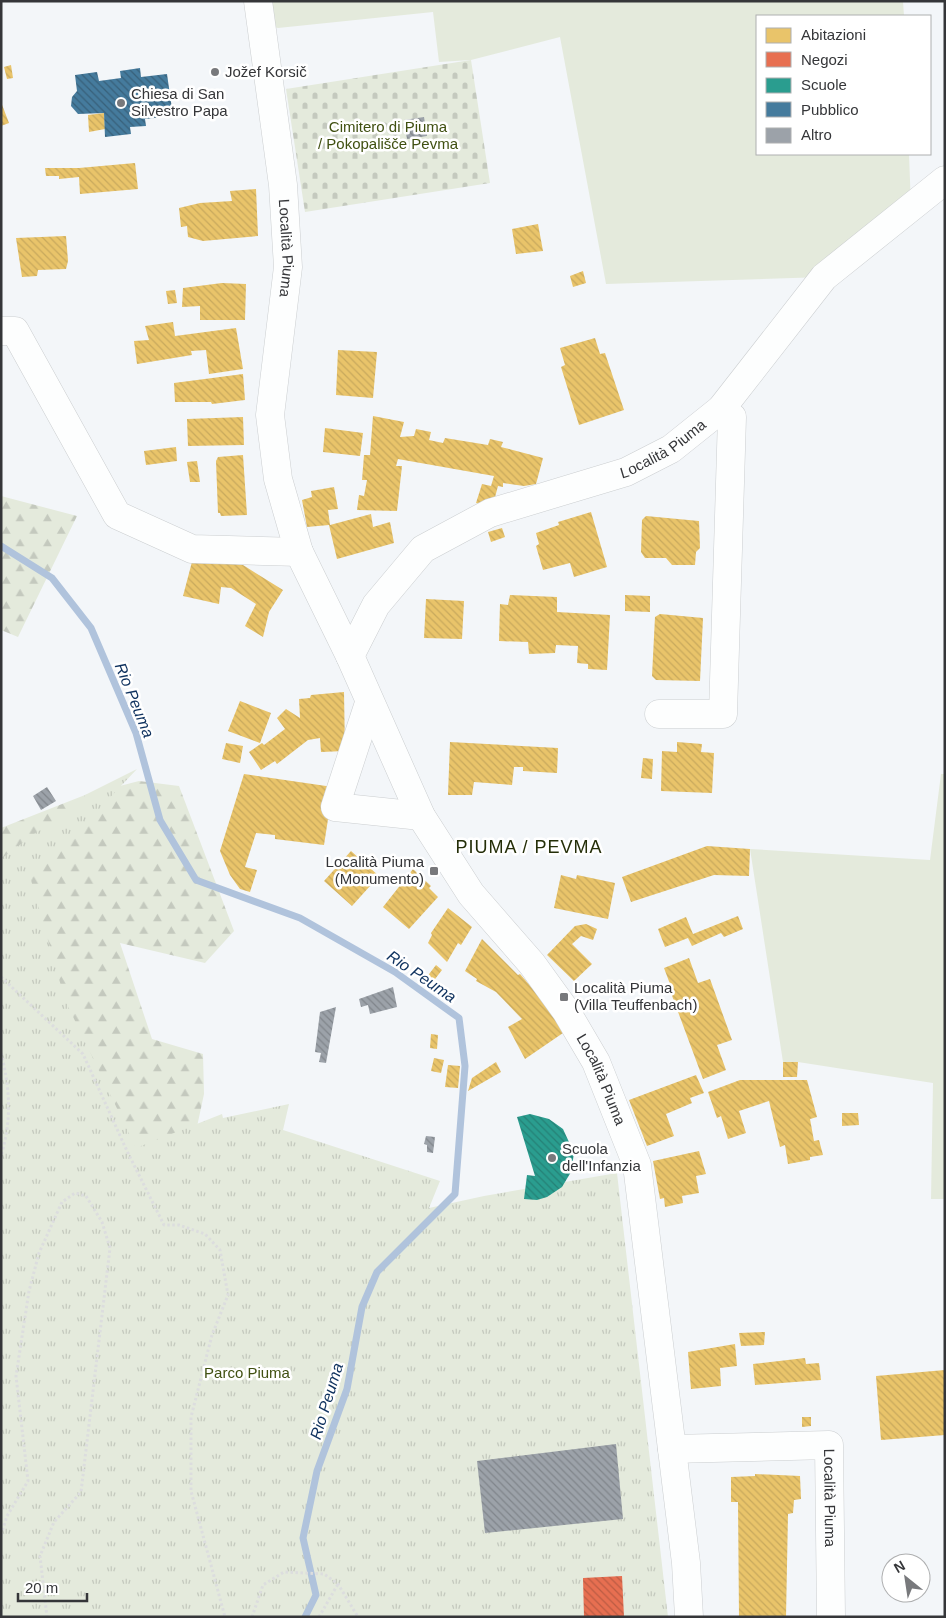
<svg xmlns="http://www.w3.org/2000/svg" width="946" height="1618" font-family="Arial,sans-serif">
	<defs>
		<pattern id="forest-firs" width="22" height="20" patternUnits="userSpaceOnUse" patternTransform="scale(1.25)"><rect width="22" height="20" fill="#e4eadc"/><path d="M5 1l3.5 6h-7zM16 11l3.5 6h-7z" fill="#c4c9be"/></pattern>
		<pattern id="cemetery-stones" width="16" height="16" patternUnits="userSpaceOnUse" patternTransform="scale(1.25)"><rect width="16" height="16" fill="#e4eadc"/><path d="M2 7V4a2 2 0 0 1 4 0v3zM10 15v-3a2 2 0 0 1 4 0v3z" fill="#c4c9be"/></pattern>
		<pattern id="park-tufts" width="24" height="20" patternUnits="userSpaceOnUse" patternTransform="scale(1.25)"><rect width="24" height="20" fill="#e4eadc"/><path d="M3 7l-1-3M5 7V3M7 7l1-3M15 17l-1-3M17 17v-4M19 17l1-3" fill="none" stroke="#c4c9be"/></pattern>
		<pattern id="homes-back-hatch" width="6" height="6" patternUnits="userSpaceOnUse" patternTransform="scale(1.25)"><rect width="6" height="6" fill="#e9c46a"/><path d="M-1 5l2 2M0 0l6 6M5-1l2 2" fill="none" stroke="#c8a95d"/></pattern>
		<pattern id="shops-back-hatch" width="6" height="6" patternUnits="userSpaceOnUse" patternTransform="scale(1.25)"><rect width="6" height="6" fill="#e76f51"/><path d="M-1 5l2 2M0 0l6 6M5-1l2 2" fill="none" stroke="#bc5c44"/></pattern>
		<pattern id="schools-back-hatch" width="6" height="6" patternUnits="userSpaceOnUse" patternTransform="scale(1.25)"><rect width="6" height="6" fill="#2a9d8f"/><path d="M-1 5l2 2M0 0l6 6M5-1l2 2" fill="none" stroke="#258176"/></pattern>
		<pattern id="public-back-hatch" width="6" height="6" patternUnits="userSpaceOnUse" patternTransform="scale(1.25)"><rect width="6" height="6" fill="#457b9d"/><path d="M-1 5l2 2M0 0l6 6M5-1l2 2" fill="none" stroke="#38607a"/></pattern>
		<pattern id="building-back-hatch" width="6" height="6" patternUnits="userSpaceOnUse" patternTransform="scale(1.25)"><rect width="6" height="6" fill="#9ca2a9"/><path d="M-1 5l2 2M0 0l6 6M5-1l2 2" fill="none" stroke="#80858b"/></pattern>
	</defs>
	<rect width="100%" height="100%" fill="#f3f6f9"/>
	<path fill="#e4eadc" d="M 258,1 L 903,1 L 904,16 L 757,16 L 757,154 L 909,154 L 911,207 L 824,277 L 606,284 L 560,37 L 471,60 L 439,62 L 433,12 L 278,28 L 261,23 Z
		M 941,774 L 945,774 L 945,1199 L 931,1199 L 933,1083 L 798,1062 L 783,1062 L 750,849 L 930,860 Z"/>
	<path fill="url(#forest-firs)" d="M 1,496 L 77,516 L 18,637 L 1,630 Z
		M 139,781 L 179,786 L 234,931 L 205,963 L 120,943 L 152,1039 L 203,1054 L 204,1094 L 192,1150 L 1,1617 L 1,828 L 85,795 Z"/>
	<path fill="url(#cemetery-stones)" d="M 471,60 L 490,183 L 305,212 L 286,89 Z"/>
	<path fill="url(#park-tufts)" d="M 137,769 L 53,858 L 29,873 L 65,1000 L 136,1148 L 222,1114 L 223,1118 L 289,1104 L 283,1130 L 440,1181 L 429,1208 L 484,1196 L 617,1173 L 668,1617 L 1,1617 L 1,859 L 38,831 L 67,824 L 85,795 Z"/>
	<path fill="url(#homes-back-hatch)" d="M 11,65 L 13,78 L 7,79 L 4,67 Z
		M 1,102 L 9,123 L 1,126 Z
		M 104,113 L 105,129 L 89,132 L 88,115 Z
		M 135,163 L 138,189 L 80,194 L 79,177 L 59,179 L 59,176 L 46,176 L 45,168 L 79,168 Z
		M 256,189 L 258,236 L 203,241 L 188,237 L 187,226 L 181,227 L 179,208 L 200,203 L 232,201 L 230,191 Z
		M 538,224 L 543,251 L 516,254 L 512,229 Z
		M 66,236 L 68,261 L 66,269 L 38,270 L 37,276 L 22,277 L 16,238 Z
		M 583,271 L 586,283 L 573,287 L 570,276 Z
		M 222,283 L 246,284 L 245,320 L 200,320 L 200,306 L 182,307 L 183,288 Z
		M 175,290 L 177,303 L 168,304 L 166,291 Z
		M 173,322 L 175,336 L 236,328 L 243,369 L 209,374 L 206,350 L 191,351 L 192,355 L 137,364 L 134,341 L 149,340 L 145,326 Z
		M 595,338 L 600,354 L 605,353 L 624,410 L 579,425 L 561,367 L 565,365 L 560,348 Z
		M 338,350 L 377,352 L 373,398 L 336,395 Z
		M 243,374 L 245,400 L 212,404 L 211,402 L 175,402 L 174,383 Z
		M 373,416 L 404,422 L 400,437 L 414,436 L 416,429 L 431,432 L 429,440 L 443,443 L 445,438 L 488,445 L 490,439 L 503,442 L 501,447 L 543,458 L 536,484 L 524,486 L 503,483 L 503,487 L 498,486 L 494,501 L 487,506 L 476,503 L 482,484 L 491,486 L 494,476 L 398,459 L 396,466 L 402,466 L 397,511 L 357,510 L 359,495 L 364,496 L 367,480 L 362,480 L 364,455 L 370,455 Z
		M 243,417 L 244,445 L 188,446 L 187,419 Z
		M 325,428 L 363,433 L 360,456 L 323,452 Z
		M 176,447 L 177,461 L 146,465 L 144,451 Z
		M 243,455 L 247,515 L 221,516 L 220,513 L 218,513 L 216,461 L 218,457 Z
		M 197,461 L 200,482 L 190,482 L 187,462 Z
		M 334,487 L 338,509 L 328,510 L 330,525 L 371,514 L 373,527 L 390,522 L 394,543 L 337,559 L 329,525 L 307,527 L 302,500 L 312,497 L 311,491 Z
		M 591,512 L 607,567 L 574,577 L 570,563 L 543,570 L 536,546 L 539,544 L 536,533 L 559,525 L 558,522 Z
		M 646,516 L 699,521 L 700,548 L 696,552 L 695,565 L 672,565 L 666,558 L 645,558 L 641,552 L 642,520 Z
		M 502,528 L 505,537 L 491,542 L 488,532 Z
		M 193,558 L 243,565 L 283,590 L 269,612 L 263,637 L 245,626 L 256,604 L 231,588 L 221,587 L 219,604 L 183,596 Z
		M 510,595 L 557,597 L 557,612 L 610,615 L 607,670 L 588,669 L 588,664 L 577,663 L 578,646 L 556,645 L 555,653 L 529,654 L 528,642 L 499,641 L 500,604 L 508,605 Z
		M 625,595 L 650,596 L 650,612 L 625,611 Z
		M 426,599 L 464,601 L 462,639 L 424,638 Z
		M 660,614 L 703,618 L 700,681 L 656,680 L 652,676 L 655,617 Z
		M 344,692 L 345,751 L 321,752 L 320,738 L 308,740 L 277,764 L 275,761 L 261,770 L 249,752 L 262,743 L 264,745 L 285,729 L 277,718 L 286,709 L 300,718 L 299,699 L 310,698 L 311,695 Z
		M 240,701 L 271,713 L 260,743 L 228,731 Z
		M 450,742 L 558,748 L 557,773 L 523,771 L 523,767 L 514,767 L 512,785 L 474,782 L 472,795 L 448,795 Z
		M 677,742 L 702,744 L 701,752 L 714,753 L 712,793 L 661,791 L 662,751 L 677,752 Z
		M 226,743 L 243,746 L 240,763 L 222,759 Z
		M 643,758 L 653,759 L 652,779 L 641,778 Z
		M 244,774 L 333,787 L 324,845 L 275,839 L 275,835 L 256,833 L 245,867 L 257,870 L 250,892 L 240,889 L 230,875 L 220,851 Z
		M 707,846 L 750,849 L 749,876 L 714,875 L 631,902 L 622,877 Z
		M 351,851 L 379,876 L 352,906 L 324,881 Z
		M 413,869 L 431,886 L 429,888 L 438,897 L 409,929 L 383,907 Z
		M 561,875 L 576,879 L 577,875 L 615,883 L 608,919 L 554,908 Z
		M 448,908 L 472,927 L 461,945 L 458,943 L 447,962 L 428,943 L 432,935 L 431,933 Z
		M 738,916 L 743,929 L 724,937 L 721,933 L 692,946 L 688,938 L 665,947 L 658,929 L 686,917 L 693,934 Z
		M 586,924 L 597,929 L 593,940 L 581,936 L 572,944 L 592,964 L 574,981 L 547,955 L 575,926 Z
		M 482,939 L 518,975 L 520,974 L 550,1009 L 563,1033 L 525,1059 L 508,1027 L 522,1019 L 496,992 L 476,981 L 477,979 L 465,971 Z
		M 689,958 L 698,983 L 710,979 L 732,1040 L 717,1045 L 726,1070 L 703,1079 L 671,993 L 673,992 L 664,968 Z
		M 436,965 L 442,970 L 432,983 L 426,978 Z
		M 431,1034 L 438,1035 L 437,1049 L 430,1048 Z
		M 434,1058 L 444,1060 L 441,1073 L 431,1071 Z
		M 496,1062 L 501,1072 L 468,1091 L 472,1078 Z
		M 783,1062 L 798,1062 L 797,1077 L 783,1077 Z
		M 448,1065 L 460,1066 L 458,1088 L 445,1087 Z
		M 696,1075 L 704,1093 L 690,1098 L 692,1103 L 666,1114 L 674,1136 L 647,1146 L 629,1100 Z
		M 740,1080 L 807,1080 L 817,1117 L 810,1119 L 814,1141 L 819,1140 L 823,1155 L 810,1157 L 810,1160 L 788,1164 L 785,1145 L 780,1147 L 769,1101 L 739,1111 L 746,1133 L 728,1139 L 721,1116 L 717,1118 L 708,1092 Z
		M 842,1113 L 858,1113 L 859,1125 L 842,1126 Z
		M 699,1151 L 706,1174 L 696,1176 L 699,1193 L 682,1196 L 683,1203 L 665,1207 L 664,1198 L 660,1199 L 653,1161 Z
		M 765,1332 L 764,1345 L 741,1346 L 739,1333 Z
		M 735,1344 L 737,1366 L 720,1368 L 721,1386 L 691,1389 L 688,1352 Z
		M 805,1358 L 806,1364 L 819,1363 L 821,1380 L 755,1385 L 753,1364 Z
		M 945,1370 L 945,1435 L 881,1440 L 876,1376 Z
		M 802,1417 L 811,1417 L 811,1426 L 802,1427 Z
		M 755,1474 L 800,1476 L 801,1499 L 794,1500 L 793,1513 L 788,1514 L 786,1617 L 739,1617 L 738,1502 L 731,1502 L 731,1477 L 755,1476 Z"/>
	<path fill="url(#shops-back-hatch)" d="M 622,1576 L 624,1617 L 584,1617 L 583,1578 Z"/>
	<path fill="url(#schools-back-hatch)" d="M 530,1114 L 549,1119 L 563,1129 L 574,1153 L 571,1172 L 562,1187 L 547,1197 L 537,1200 L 524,1199 L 527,1175 L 535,1176 L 517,1117 Z"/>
	<path fill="url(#public-back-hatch)" d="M 140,68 L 141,77 L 167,74 L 173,116 L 145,119 L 146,126 L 130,127 L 131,134 L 105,137 L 104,113 L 78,114 L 71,106 L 72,97 L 77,91 L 75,75 L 97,72 L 99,81 L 121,78 L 120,71 Z"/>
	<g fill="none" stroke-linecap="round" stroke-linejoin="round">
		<path stroke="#b0c3dc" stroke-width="7" d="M 1,546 L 52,578 L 91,628 L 136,733 L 160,820 L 196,880 L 300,918 L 395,972 L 459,1018 L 465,1066 L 455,1194 L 377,1272 L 362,1307 L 347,1389 L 317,1471 L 303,1538 L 316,1595 L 305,1617"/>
	</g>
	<path fill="url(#building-back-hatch)" d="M 424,117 L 427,136 L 407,139 L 404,120 Z
		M 47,787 L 56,801 L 41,810 L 33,796 Z
		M 393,987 L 397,1007 L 370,1014 L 368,1005 L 361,1007 L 359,999 Z
		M 336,1007 L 326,1063 L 319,1062 L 321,1053 L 315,1052 L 320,1012 Z
		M 426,1136 L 435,1137 L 433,1153 L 427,1152 L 427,1145 L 424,1144 Z
		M 616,1444 L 623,1519 L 485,1533 L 477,1461 Z"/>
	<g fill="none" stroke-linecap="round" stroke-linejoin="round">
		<g stroke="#cbced0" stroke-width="29">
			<g id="minor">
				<path id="s1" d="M 258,1 L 283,185 L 288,267 L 270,415 L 278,479 L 299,552 L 350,656 L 421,816 L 471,894 L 532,964 L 566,1011 L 596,1062 L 637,1165 L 686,1563 L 689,1617"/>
				<path d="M 1,331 L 15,331 L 117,515 L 192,549 L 299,552"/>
				<path id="s2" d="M 350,656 L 376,605 L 423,549 L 490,513 L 626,472 L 671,449 L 721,409 L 824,277 L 945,180"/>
				<path d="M 369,703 L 335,807 L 421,816"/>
				<path d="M 659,714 L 723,714 L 732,417 L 721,409"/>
				<path id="s3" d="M 672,1449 L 829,1445 L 831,1617"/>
			</g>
		</g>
		<path stroke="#dcddde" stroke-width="3" stroke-dasharray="2.5 2.5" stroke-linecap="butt" d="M 1,977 L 83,1054 L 127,1151 L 164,1225 L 179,1225 L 205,1234 L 220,1250 L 228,1295 L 212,1335 L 191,1417 L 191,1491 L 225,1617
			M 1,1053 C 10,1088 12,1120 1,1156
			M 1,1535 L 7,1516 L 28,1481 L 16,1376 L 29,1291 L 39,1253 L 62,1202 L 75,1193 L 86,1196 L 102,1222 L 110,1248 L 81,1492 L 54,1522 L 40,1556 L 47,1617
			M 252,1617 L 263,1585 L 284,1572 L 324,1574 L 338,1584 L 358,1617
			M 319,1617 L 338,1584"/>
		<use href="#minor" stroke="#fdfefe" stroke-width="28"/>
	</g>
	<g fill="#78797c" stroke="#fff" stroke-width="2">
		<circle cx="215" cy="72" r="5"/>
		<circle cx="121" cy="103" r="5"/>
		<rect x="429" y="866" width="10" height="10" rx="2.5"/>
		<rect x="559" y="992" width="10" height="10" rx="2.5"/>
		<circle cx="552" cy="1158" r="5"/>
	</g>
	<g text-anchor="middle" stroke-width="5" stroke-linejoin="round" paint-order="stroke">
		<g font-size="15" fill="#353639" stroke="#fff" text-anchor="start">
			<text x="225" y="77">Jožef Korsič</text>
			<text x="131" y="99">Chiesa di San<tspan x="131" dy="17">Silvestro Papa</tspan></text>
			<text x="424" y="867" text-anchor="end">Località Piuma<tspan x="424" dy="17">(Monumento)</tspan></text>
			<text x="574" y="993">Località Piuma<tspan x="574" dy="17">(Villa Teuffenbach)</tspan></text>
			<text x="562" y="1154">Scuola<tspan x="562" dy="17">dell'Infanzia</tspan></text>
		</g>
		<g font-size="15" fill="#405011" stroke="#fff">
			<text x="388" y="132">Cimitero di Piuma<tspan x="388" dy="17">/ Pokopališče Pevma</tspan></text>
			<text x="247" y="1378">Parco Piuma</text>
		</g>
		<g font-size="15" fill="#353639" stroke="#fff">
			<text dy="5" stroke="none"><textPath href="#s1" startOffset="249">Località Piuma</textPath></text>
			<text dy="5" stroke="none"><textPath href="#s2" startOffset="392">Località Piuma</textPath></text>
			<text dy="5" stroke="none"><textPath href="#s1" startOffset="1169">Località Piuma</textPath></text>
			<text dy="5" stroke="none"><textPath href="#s3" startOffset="210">Località Piuma</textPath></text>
		</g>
		<g font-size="16" font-style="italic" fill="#0e315e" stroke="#fff">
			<text transform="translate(135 700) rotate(68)" y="6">Rio Peuma</text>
			<text transform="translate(422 976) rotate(34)" y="6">Rio Peuma</text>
			<text transform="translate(326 1401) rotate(-73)" y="6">Rio Peuma</text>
		</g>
		<g font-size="18" letter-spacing="1" fill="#242e08" stroke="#fff">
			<text x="529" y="853">PIUMA / PEVMA</text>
		</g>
	</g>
	<rect width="946" height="1618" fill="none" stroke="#353639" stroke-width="5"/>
	<rect x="756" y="15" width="175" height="140" fill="#ffffff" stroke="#aeafb0"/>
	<rect x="766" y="28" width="25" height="15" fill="#e9c46a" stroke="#aeafb0"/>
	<text x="801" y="40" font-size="15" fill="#353639">Abitazioni</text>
	<rect x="766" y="52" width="25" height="15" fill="#e76f51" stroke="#aeafb0"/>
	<text x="801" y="65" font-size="15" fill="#353639">Negozi</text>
	<rect x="766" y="78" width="25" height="15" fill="#2a9d8f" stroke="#aeafb0"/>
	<text x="801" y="90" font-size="15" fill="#353639">Scuole</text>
	<rect x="766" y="102" width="25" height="15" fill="#457b9d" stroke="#aeafb0"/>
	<text x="801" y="115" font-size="15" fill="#353639">Pubblico</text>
	<rect x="766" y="128" width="25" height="15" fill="#9ca2a9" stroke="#aeafb0"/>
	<text x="801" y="140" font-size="15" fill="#353639">Altro</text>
	<g transform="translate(906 1578) rotate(330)"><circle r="24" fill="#ffffff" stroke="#aeafb0"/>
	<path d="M0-4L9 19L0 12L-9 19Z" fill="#78797c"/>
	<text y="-8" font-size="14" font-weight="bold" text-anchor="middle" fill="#353639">N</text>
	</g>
	<path d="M18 1593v8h69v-8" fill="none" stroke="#353639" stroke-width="2.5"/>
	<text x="25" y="1593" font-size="15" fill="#353639" stroke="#ffffff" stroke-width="4" paint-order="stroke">20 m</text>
</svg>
